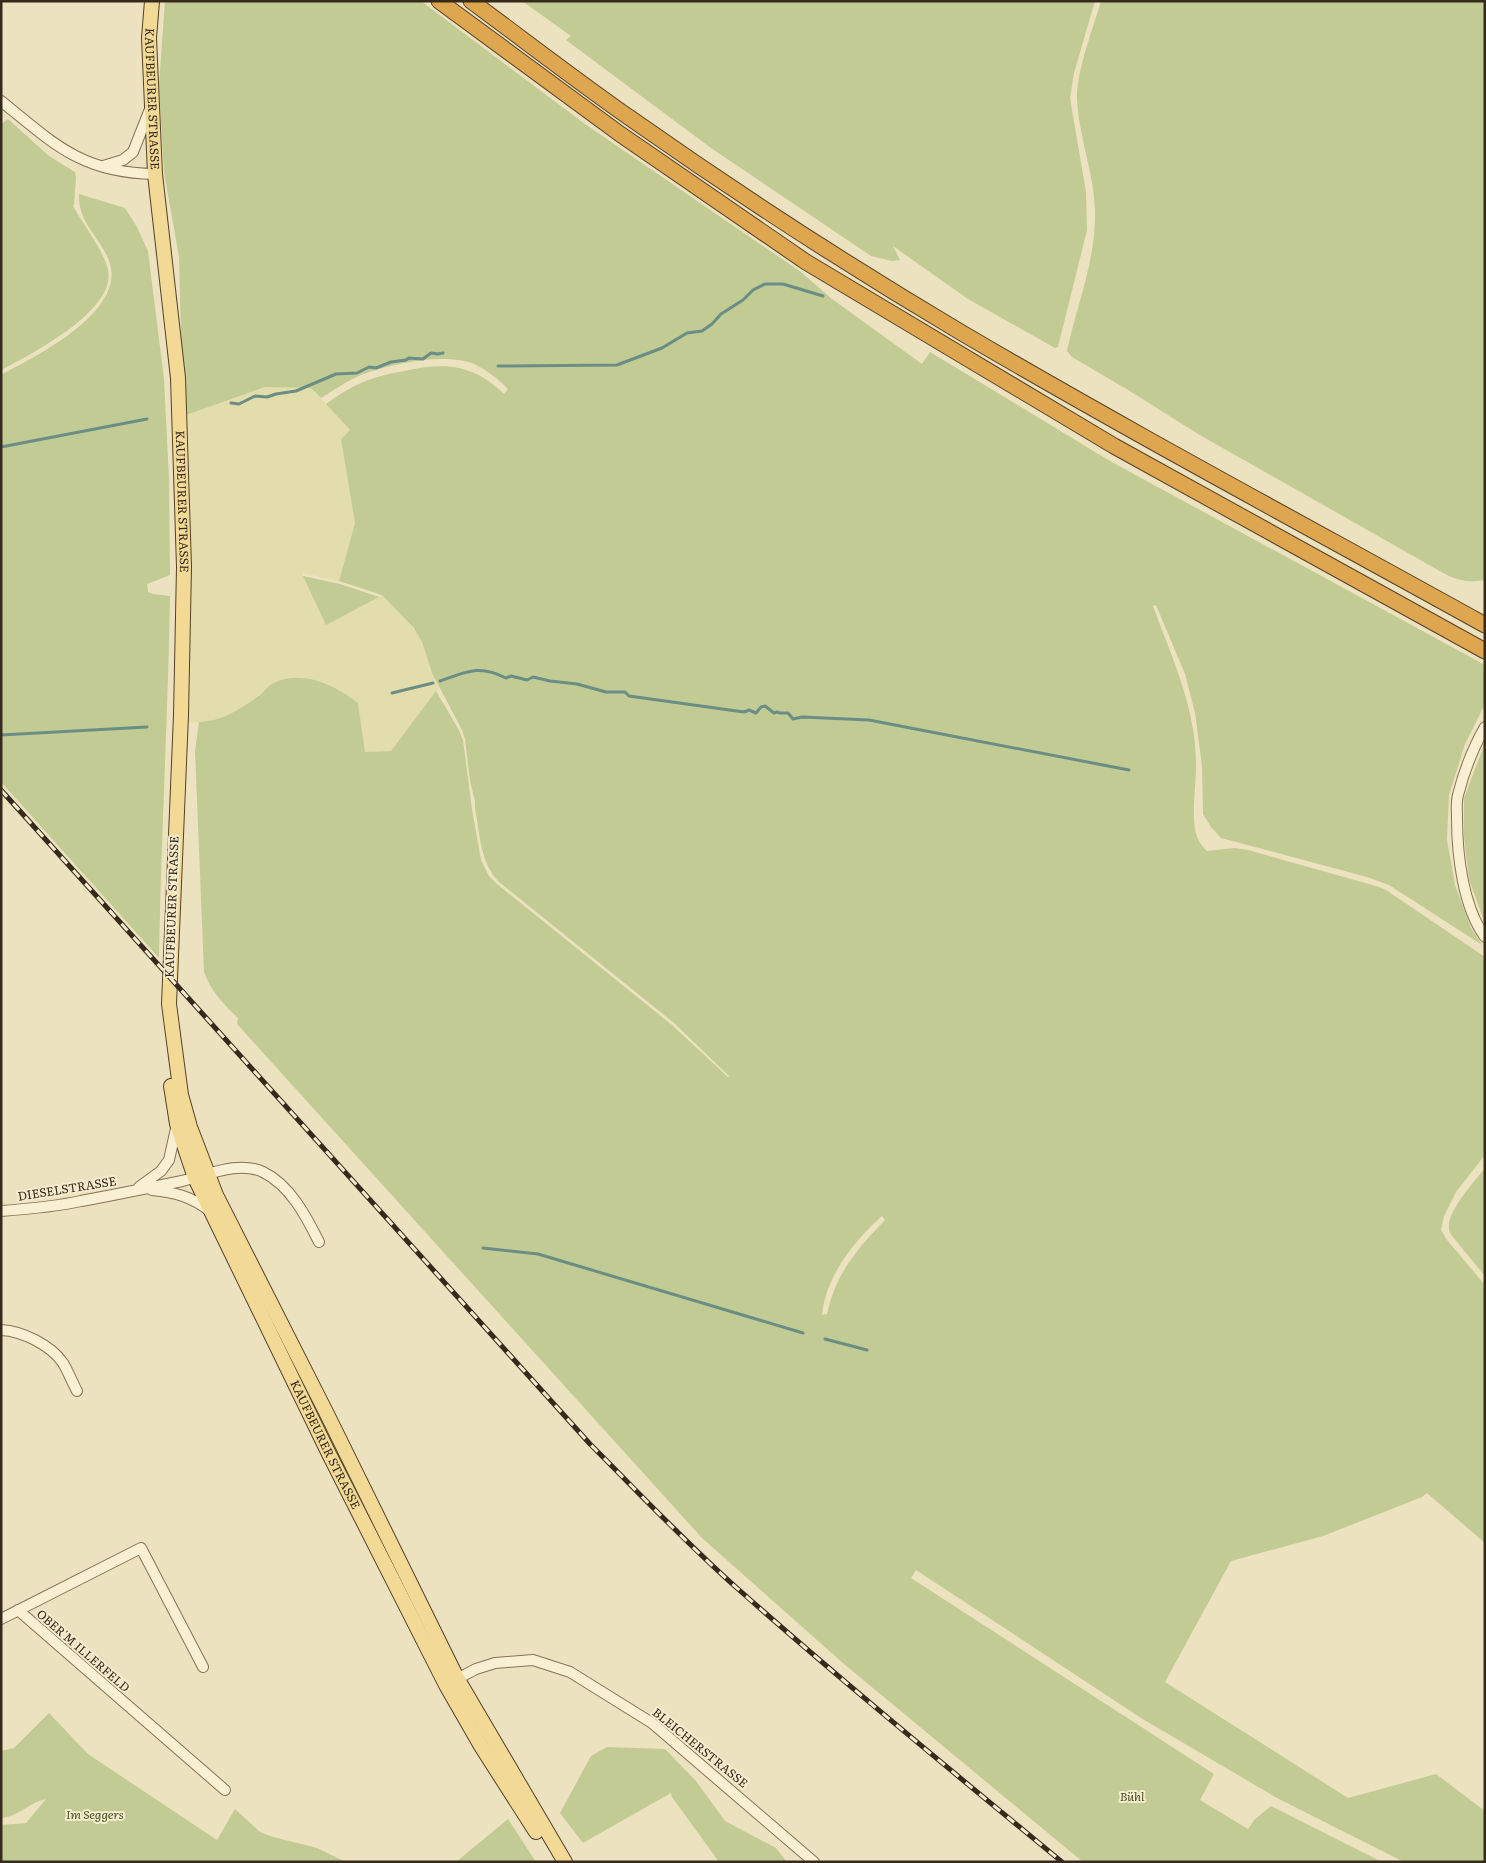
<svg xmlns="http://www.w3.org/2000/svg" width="1486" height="1863" font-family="Literata,serif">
	<rect width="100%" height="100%" fill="#ede2bf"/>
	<path fill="#e3ddac" d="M 265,387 L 311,388 L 350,430 L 341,439 L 355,523 L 339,581 L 303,573 L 303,576 L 379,597 L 382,595 L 414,628 L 422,642 L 432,673 L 439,688 L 391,751 L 365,752 L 358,703 L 275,682 L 239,710 L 212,721 L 186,723 L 186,415 Z"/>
	<path fill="#c2cb93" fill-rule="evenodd" d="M 165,1 L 421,1 L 585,124 L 801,272 L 832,299 L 922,364 L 930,352 L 1110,461 L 1485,665 L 1485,704 L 1465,744 L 1449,795 L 1447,840 L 1455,885 L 1471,928 L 1482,945 L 1389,885 L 1367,877 L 1221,838 L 1211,827 L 1203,814 L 1202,766 L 1195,713 L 1185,674 L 1156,605 L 1153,606 C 1172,658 1197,710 1196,767 C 1196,787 1190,822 1198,839 C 1200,844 1204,848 1207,851 L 1234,848 L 1248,850 L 1376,886 L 1386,890 L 1485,957 L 1485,1155 L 1456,1192 L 1444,1216 L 1441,1230 L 1447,1240 L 1485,1285 L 1485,1543 L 1427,1493 L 1422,1497 L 1323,1536 L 1231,1561 L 1165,1682 L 1348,1798 L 1436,1774 L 1485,1811 L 1485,1862 L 1404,1862 L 1277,1798 L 1141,1718 L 916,1570 L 911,1578 L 1214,1774 L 1200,1800 L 1248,1829 L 1255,1819 L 1271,1806 L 1382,1862 L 1083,1862 L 844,1664 L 702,1538 L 237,1024 L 238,1018 C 223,1004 211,991 204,972 L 195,751 L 199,722 C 223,721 242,708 261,694 C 265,690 270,684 276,682 C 304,670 336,686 358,703 L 365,752 L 391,751 L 436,691 L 459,730 L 463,740 L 472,809 L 481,860 L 489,876 L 497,884 L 672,1025 L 728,1077 L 729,1076 L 674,1023 L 499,882 C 480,862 480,835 475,808 L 475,801 L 470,781 L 465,739 L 461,728 L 432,673 L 422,642 L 414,628 L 382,595 L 339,581 L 355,523 L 341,439 L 350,430 L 326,404 C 354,384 370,377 404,371 C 445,362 473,364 504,394 L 508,389 C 498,379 487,370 474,364 C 444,352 391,364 361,375 C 347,381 334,390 321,398 L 311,388 L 265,387 L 186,415 L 182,378 L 179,257 L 164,172 L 159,85 ZM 882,1216 L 885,1220 C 857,1249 836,1273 827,1314 L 822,1315 C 826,1276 853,1242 882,1216 Z
		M 522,1 L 1095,1 L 1074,73 L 1070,98 L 1086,192 L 1087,230 L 1058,347 L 1055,348 L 968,299 L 893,246 L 900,260 L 892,261 L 871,256 L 711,148 L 566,40 L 571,36 Z
		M 1101,1 L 1485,1 L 1485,580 C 1470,583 1459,581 1445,574 L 1198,434 L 1133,393 L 1072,357 L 1067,351 C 1076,308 1095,262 1095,217 C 1096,177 1078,137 1077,97 C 1077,69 1093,29 1101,1 Z
		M 8,119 L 49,156 L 75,172 L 76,178 L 74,204 L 73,206 C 83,224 104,251 108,270 C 117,310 30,355 1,370 L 1,124 Z
		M 79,194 L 125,208 L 137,227 L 148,251 L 164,379 L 169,479 L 170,575 L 147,584 L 148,592 L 153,594 L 170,596 C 168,717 161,837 159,958 L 1,782 L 1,375 C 36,356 131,310 108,258 C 97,234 78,222 79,194 Z
		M 303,576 L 340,584 L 379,597 L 326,625 Z
		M 1485,743 L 1485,924 L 1469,879 L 1464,837 L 1464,798 Z
		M 1485,1168 L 1485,1276 L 1452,1236 C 1451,1234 1449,1232 1449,1229 C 1446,1212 1475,1181 1485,1168 Z
		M 49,1713 L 88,1754 L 217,1840 L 235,1809 L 260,1832 L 273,1837 L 317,1848 L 346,1862 L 1,1862 L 1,1825 L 26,1823 L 46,1799 C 30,1802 18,1817 1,1818 L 1,1751 L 14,1748 Z
		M 607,1747 L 665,1749 L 696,1781 L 725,1821 L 776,1848 L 787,1862 L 719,1862 L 672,1797 L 671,1793 L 583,1843 L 560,1813 L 591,1756 Z
		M 508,1819 L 536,1862 L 456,1862 Z"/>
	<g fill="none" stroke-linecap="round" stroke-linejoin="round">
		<path stroke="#6a8d86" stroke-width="3" d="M 498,366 L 617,365 L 662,348 L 687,333 L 702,331 L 712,324 L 721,314 L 743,300 L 753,290 L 765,284 L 783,284 L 823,296
			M 231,403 L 239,404 L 255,396 L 267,397 L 276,394 L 296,391 L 336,374 L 357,373 L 369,367 L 376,368 L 391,362 L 406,360 L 409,358 L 423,359 L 431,353 L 438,354 L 443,353
			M 1,447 L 147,419
			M 440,681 C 466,672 479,664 506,678 L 511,676 L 527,680 L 533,677 L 550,681 L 577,684 L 606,692 L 625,692 L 629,696 L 744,712 L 749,710 L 756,713 L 761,707 L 765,706 L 774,713 L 777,712 L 780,713 L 788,713 L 793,719 L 802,717 L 869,720 L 1129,770
			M 392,693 L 433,683
			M 1,735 L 147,727
			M 483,1248 L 538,1254 L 803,1333
			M 825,1339 L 867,1350"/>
		<g stroke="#867357" stroke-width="12">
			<path id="minor" d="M 1,101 C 54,144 82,173 155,174
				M 103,166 L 123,160 L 133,152 L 150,109
				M 1485,727 C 1473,748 1464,771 1458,795 C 1456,802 1457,811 1457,818 C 1457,855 1463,907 1485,937
				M 139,1187 L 161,1171 L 169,1160 L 177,1124
				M 152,1190 C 175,1192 192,1197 210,1211
				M 1,1211 C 28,1209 54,1207 81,1201 C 114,1195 148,1188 182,1181 C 206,1176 238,1160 263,1172 C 290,1185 306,1216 319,1242
				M 1,1330 C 22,1331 51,1345 63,1363 C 68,1371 72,1382 77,1391
				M 18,1610 L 225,1790
				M 1,1619 L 141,1548 L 203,1667
				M 451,1682 L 476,1669 L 495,1663 L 533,1660 L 570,1672 L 652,1723 L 814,1862"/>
		</g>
		<g stroke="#53402c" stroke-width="16">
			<g id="major">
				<path id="s1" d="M 152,1 L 149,38 L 155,174 L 178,378 L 184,567 L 181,715 L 169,1004 L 181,1095 L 190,1127 L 216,1195 L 327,1414 L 457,1678 L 565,1862"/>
				<path id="s2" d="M 171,1086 L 177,1124 L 195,1178 L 328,1452 L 446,1685 L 481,1746 L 536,1832"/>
			</g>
		</g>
		<g stroke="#53402c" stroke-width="17">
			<path id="highway" d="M 439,1 L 620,134 L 806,262 L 1114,446 L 1485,651
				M 471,1 C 524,40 577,81 630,118 C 738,194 849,266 962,333 C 1134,434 1310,528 1485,625"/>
		</g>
		<use href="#minor" stroke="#f9efd2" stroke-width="10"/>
		<use href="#major" stroke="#f2da96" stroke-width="14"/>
		<use href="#highway" stroke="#dea64e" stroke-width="15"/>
		<g stroke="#352a1c" stroke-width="5">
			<path id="rail" d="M 1,790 L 590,1444 C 639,1493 686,1543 738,1589 C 844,1683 953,1772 1062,1862"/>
		</g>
		<use href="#rail" stroke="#f5ecce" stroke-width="3" stroke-dasharray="9" stroke-linecap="butt"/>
	</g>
	<g text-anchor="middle" stroke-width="4" stroke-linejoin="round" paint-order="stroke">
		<g font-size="12" fill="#352a1c" stroke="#f5ecce">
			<text dy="4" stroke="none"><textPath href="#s1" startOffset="98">KAUFBEURER STRASSE</textPath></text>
			<text dy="4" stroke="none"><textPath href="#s1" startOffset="502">KAUFBEURER STRASSE</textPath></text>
			<text transform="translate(172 907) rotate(-88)" y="4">KAUFBEURER STRASSE</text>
			<text transform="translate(67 1189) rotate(-9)" y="4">DIESELSTRASSE</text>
			<text dy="4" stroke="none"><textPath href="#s2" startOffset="392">KAUFBEURER STRASSE</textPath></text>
			<text transform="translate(83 1651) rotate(41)" y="4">OBER'M ILLERFELD</text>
			<text transform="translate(700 1748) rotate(39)" y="4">BLEICHERSTRASSE</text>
		</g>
		<g font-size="12" font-style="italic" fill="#445223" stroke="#f5ecce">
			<text x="1132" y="1801">Bühl</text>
			<text x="95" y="1819">Im Seggers</text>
		</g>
	</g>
	<rect width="1486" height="1863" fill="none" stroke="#352a1c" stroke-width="5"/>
</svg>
